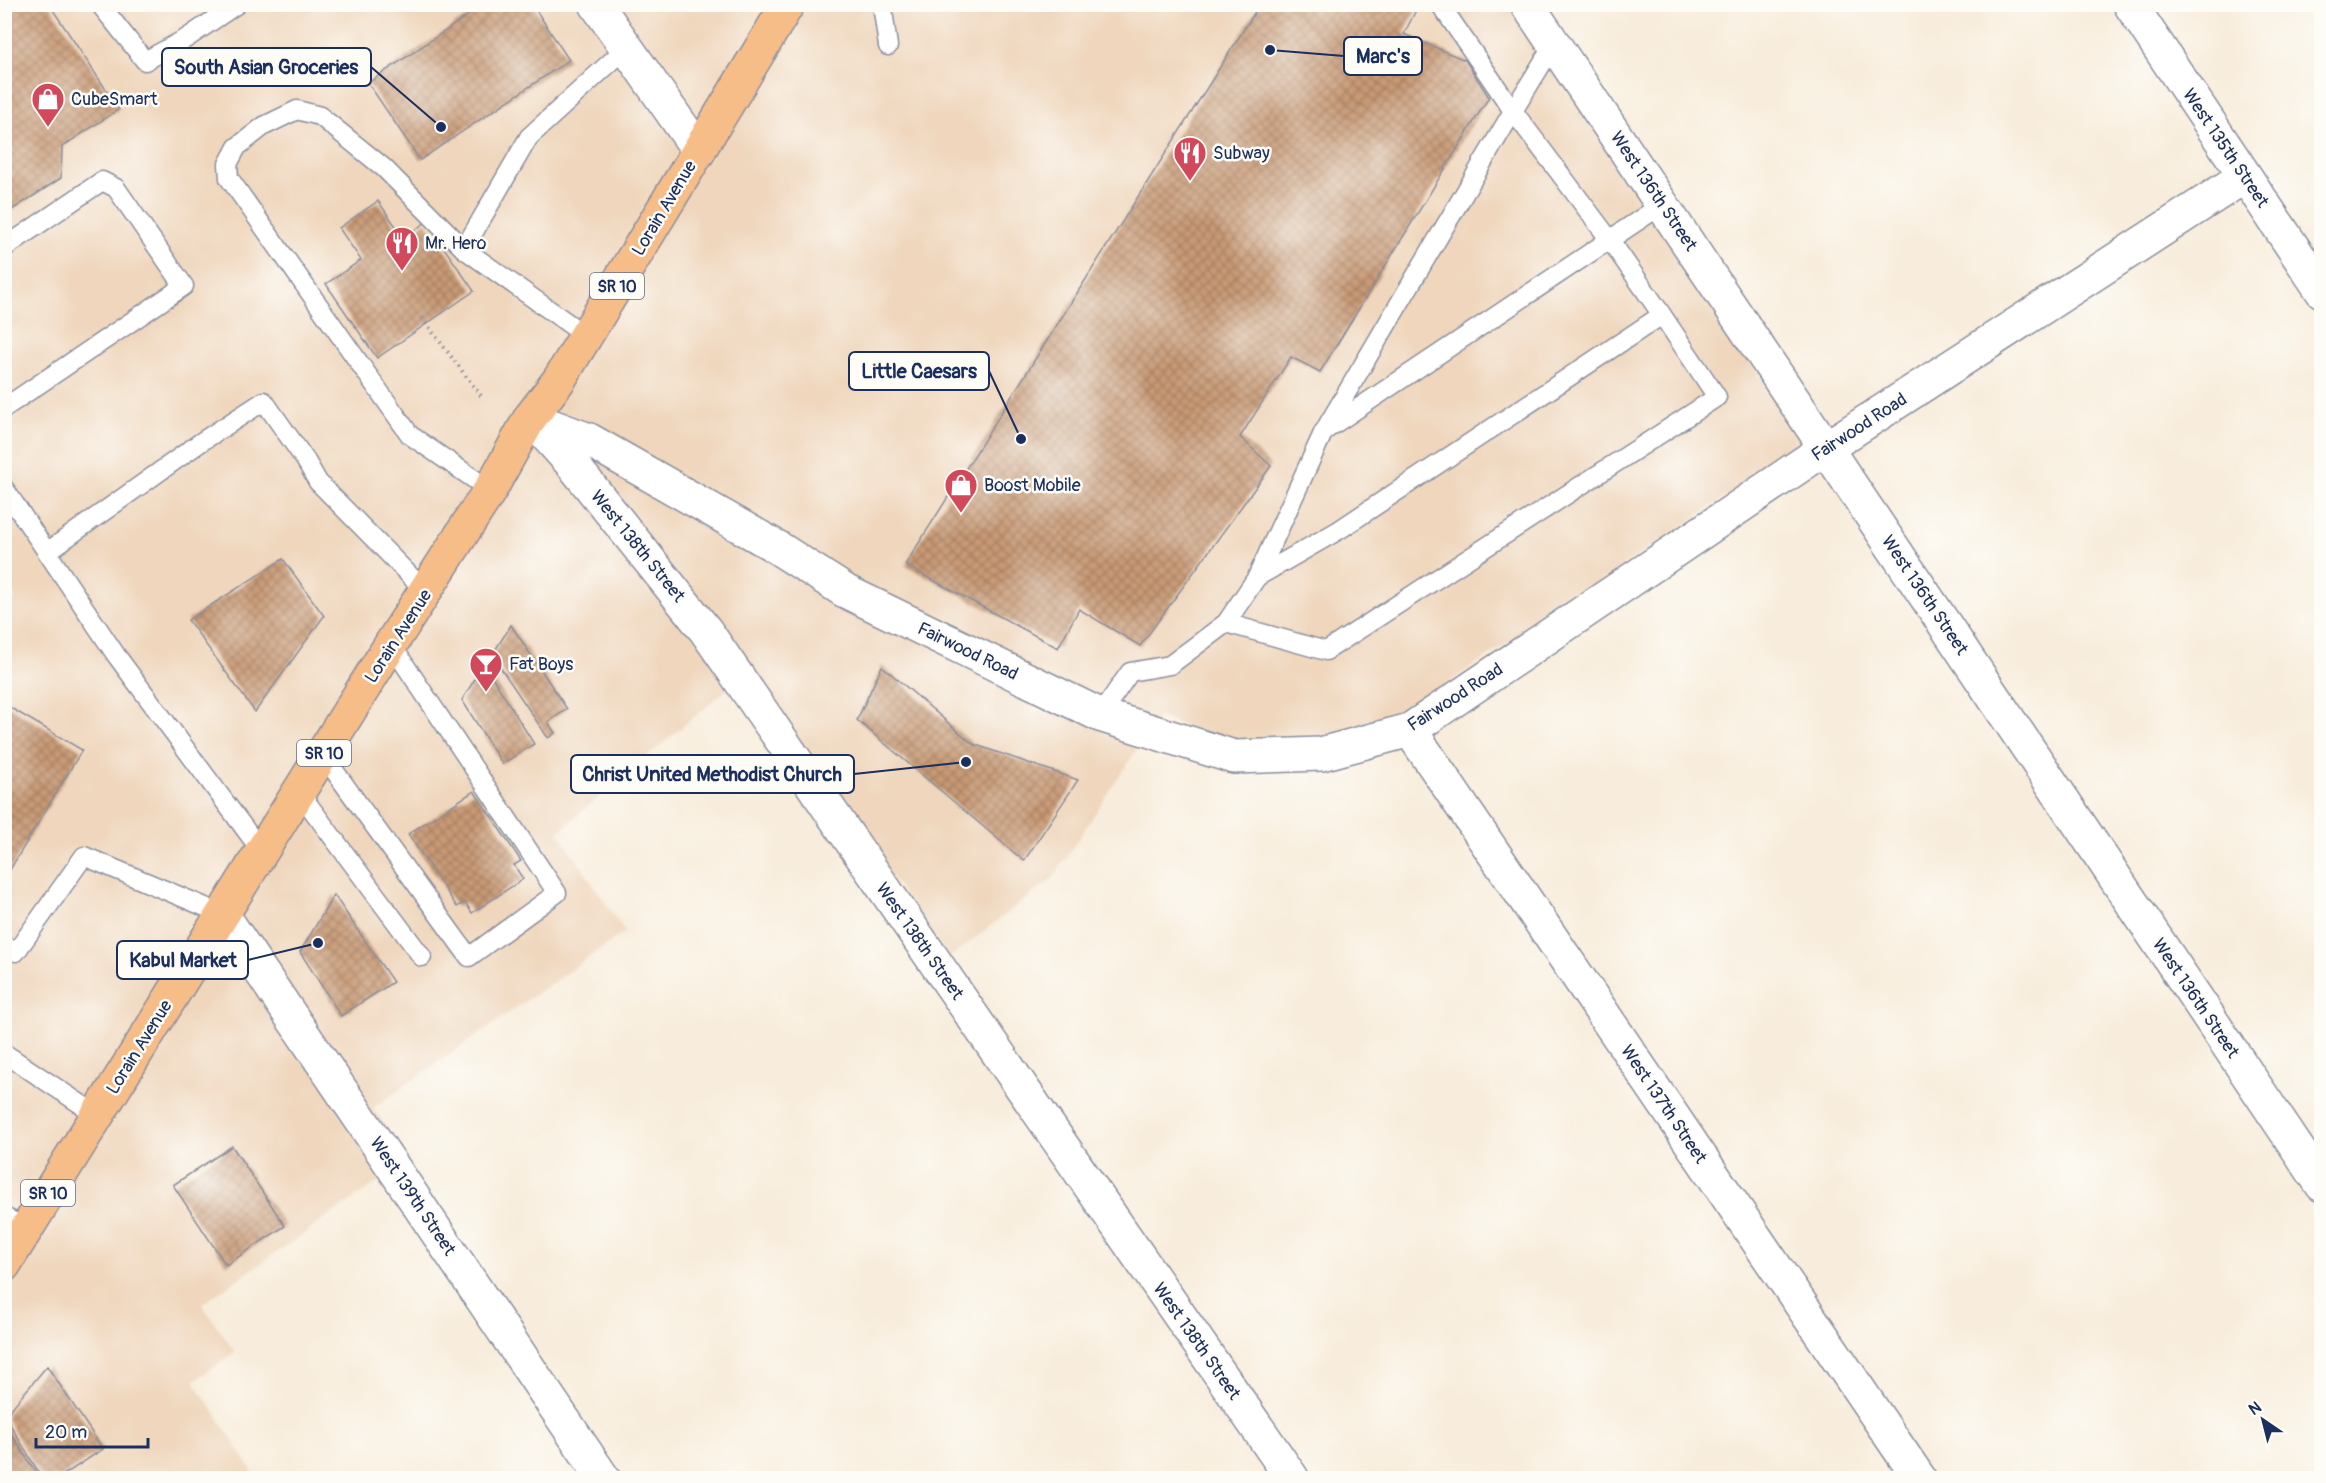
<svg xmlns="http://www.w3.org/2000/svg" width="2326" height="1483" font-family="Pangolin,sans-serif">
	<defs>
		<pattern id="building-cross-hatch" width="8" height="8" patternUnits="userSpaceOnUse" patternTransform="scale(1.5)"><rect width="8" height="8" fill="#c99a74"/><path d="M0 0l8 8M0 8l8-8" fill="none" stroke="#a27e62"/></pattern>
	</defs>
	<rect width="100%" height="100%" fill="#fdfcf7"/>
	<filter id="ink" filterUnits="userSpaceOnUse"><feTurbulence type="fractalNoise" baseFrequency=".0167" numOctaves="2"/><feDisplacementMap in="SourceGraphic" scale="12" xChannelSelector="R" yChannelSelector="G"/><feConvolveMatrix kernelMatrix="1 2 1 2 8 2 1 2 1" color-interpolation-filters="sRGB"/></filter>
	<filter id="wash" filterUnits="userSpaceOnUse"><feTurbulence type="fractalNoise" baseFrequency=".008" numOctaves="4" result="noise"/><feDisplacementMap in="SourceGraphic" scale="24" xChannelSelector="R" yChannelSelector="G"/><feGaussianBlur stdDeviation="1.35" result="paint"/><feColorMatrix in="noise" values="0 0 0 0 0 0 0 0 0 0 0 0 0 0 0 0 0 1.4 0 .05"/><feComposite in="paint" operator="in"/></filter>
	<g filter="url(#wash)">
		<rect width="100%" height="100%" fill="#f8eddc"/>
		<path fill="#efd6bc" d="M 5,5 L 1514,5 L 1805,444 L 1404,713 L 1319,740 L 1237,744 L 1158,717 L 1053,878 L 949,958 L 746,673 L 558,832 L 625,932 L 373,1108 L 408,1161 L 202,1304 L 235,1352 L 194,1381 L 257,1478 L 5,1478 L 4,607 L 15,598 L 4,583 Z"/>
		<g id="blocks">
			<path fill="url(#building-cross-hatch)" d="M 4,4 L 49,4 L 119,109 L 62,147 L 61,178 L 4,215 Z
				M 485,4 L 532,4 L 569,60 L 420,160 L 368,83 Z
				M 1260,4 L 1419,4 L 1404,34 L 1465,60 L 1489,97 L 1320,372 L 1291,357 L 1240,437 L 1271,466 L 1140,646 L 1079,609 L 1058,648 L 905,565 Z
				M 378,201 L 404,238 L 426,222 L 474,291 L 377,358 L 326,284 L 361,260 L 339,228 Z
				M 283,559 L 324,616 L 255,712 L 188,620 Z
				M 511,625 L 567,709 L 548,722 L 555,733 L 548,738 L 492,655 Z
				M 484,664 L 534,744 L 502,764 L 462,700 Z
				M 882,666 L 973,744 L 1078,780 L 1024,861 L 857,720 Z
				M 4,704 L 82,750 L 8,873 L 4,872 Z
				M 474,791 L 521,861 L 514,865 L 523,879 L 472,913 L 465,902 L 457,907 L 408,834 Z
				M 334,895 L 393,982 L 341,1016 L 300,952 Z
				M 232,1146 L 285,1226 L 226,1265 L 173,1185 Z
				M 47,1366 L 103,1449 L 59,1478 L 42,1478 L 5,1416 Z
				M 4,1423 L 39,1477 L 38,1478 L 4,1478 Z"/>
		</g>
	</g>
	<g filter="url(#ink)">
		<use href="#blocks" fill-opacity="0" stroke="#8a8e9d" stroke-width="1.5"/>
		<g fill="none" stroke-linecap="round" stroke-linejoin="round">
			<g stroke="#8a8e9d" stroke-width="21">
				<path id="lane" d="M 102,4 L 102,7 L 145,61 L 187,38 L 237,4
					M 882,4 L 888,46
					M 1440,4 L 1513,111 L 1554,44
					M 4,248 L 102,181 L 116,188 L 184,286 L 4,408
					M 464,249 L 529,137 L 625,49
					M 1327,426 L 1513,111 L 1610,240 L 1662,315
					M 4,488 L 116,655 L 262,852
					M 490,490 L 410,435 L 229,178 L 228,164 L 237,147 L 264,126 L 297,110 L 320,116 L 384,168 L 464,249 L 586,336
					M 47,552 L 201,442 L 264,401 L 306,461 L 318,482 L 426,592
					M 1226,623 L 1326,651 L 1717,397 L 1662,315 L 1339,530 L 1257,577
					M 1100,715 L 1130,672 L 1170,665 L 1226,623 L 1257,577 L 1324,431 L 1663,204
					M 323,755 L 469,957 L 557,893 L 391,644
					M 299,792 L 422,957
					M 4,945 L 16,952 L 84,856 L 222,914
					M 4,1053 L 97,1115
					M 4,1217 L 27,1228"/>
			</g>
			<g stroke="#8a8e9d" stroke-width="36">
				<path id="street" d="M 596,4 L 699,151
					M 1527,4 L 2322,1185
					M 2130,4 L 2322,291
					M 530,418 L 589,440 L 775,546 L 845,591 L 1100,715 L 1234,757 L 1321,754 L 1410,730 L 1826,448 L 2245,176
					M 536,424 L 573,465 L 706,631 L 1292,1478
					M 1410,730 L 1919,1478
					M 222,914 L 603,1478"/>
			</g>
			<g stroke="#8a8e9d" stroke-width="36">
				<path id="primary" d="M 4,1265 L 391,644 L 490,490 L 530,418 L 559,380 L 788,4"/>
			</g>
			<path stroke="#8a8e9d" stroke-width="4" stroke-dasharray="1.5 4.5" stroke-linecap="butt" d="M 422,318 L 481,396"/>
			<use href="#lane" stroke="#fff" stroke-width="18"/>
			<use href="#street" stroke="#fff" stroke-width="33"/>
			<use href="#primary" stroke="#f7bd88" stroke-width="33"/>
		</g>
	</g>
	<defs>
		<g id="shop-pin" transform="scale(1.725)"><path d="M0 17L-7.5 6A9.5 9.5 0 1 1 7.5 6Z" fill="#d1495b" stroke="#fdfcf7"/><path d="M-5-2.5h2.3a2.7 3.5 0 0 1 5.4 0H5L5.5 6h-11ZM-1.5-2.5h3a1.5 2.3 0 0 0-3 0Z" fill="#fff"/></g>
		<g id="restaurant-pin" transform="scale(1.725)"><path d="M0 17L-7.5 6A9.5 9.5 0 1 1 7.5 6Z" fill="#d1495b" stroke="#fdfcf7"/><path d="M-5-6h1v4h1v-4h1v4h1v-4h1v5L-1.5 .5V6h-2V.5L-5-1ZM5-6V6H3V1.5H1.5Q1.5-4 5-6Z" fill="#fff"/></g>
		<g id="bar-pin" transform="scale(1.725)"><path d="M0 17L-7.5 6A9.5 9.5 0 1 1 7.5 6Z" fill="#d1495b" stroke="#fdfcf7"/><path d="M-6-5H6L.8 .8V4.5H3.5V6h-7V4.5H-.8V.8Z" fill="#fff"/></g>
	</defs>
	<g fill-rule="evenodd">
		<use href="#shop-pin" x="48" y="99"/>
		<use href="#restaurant-pin" x="1190" y="153"/>
		<use href="#restaurant-pin" x="402" y="243"/>
		<use href="#shop-pin" x="961" y="485"/>
		<use href="#bar-pin" x="486" y="664"/>
	</g>
	<g text-anchor="middle" stroke-width="5" stroke-linejoin="round" paint-order="stroke">
		<g fill="#fdfcf7" stroke="#5f6c8c" stroke-width="1.5">
			<rect x="590" y="273" width="54" height="26" rx="4.5"/>
			<rect x="297" y="740" width="54" height="26" rx="4.5"/>
			<rect x="21" y="1180" width="54" height="26" rx="4.5"/>
		</g>
		<g font-size="16" font-weight="bold" fill="#1b2f5e">
			<text x="617" y="292">SR 10</text>
			<text x="324" y="759">SR 10</text>
			<text x="48" y="1199">SR 10</text>
		</g>
		<g font-size="18" fill="#1b2f5e" stroke="#fdfcf7" text-anchor="start">
			<text x="71" y="105">CubeSmart</text>
			<text x="1213" y="159">Subway</text>
			<text x="425" y="249">Mr. Hero</text>
			<text x="984" y="491">Boost Mobile</text>
			<text x="509" y="670">Fat Boys</text>
		</g>
		<g font-size="18" fill="#1b2f5e" stroke="#fdfcf7">
			<text transform="translate(2226 148) rotate(56)" y="6">West 135th Street</text>
			<text transform="translate(1654 191) rotate(56)" y="6">West 136th Street</text>
			<text transform="translate(664 208) rotate(-59)" y="6">Lorain Avenue</text>
			<text transform="translate(1859 427) rotate(-33)" y="6">Fairwood Road</text>
			<text transform="translate(638 546) rotate(51)" y="6">West 138th Street</text>
			<text transform="translate(1925 595) rotate(56)" y="6">West 136th Street</text>
			<text transform="translate(398 636) rotate(-57)" y="6">Lorain Avenue</text>
			<text transform="translate(968 651) rotate(26)" y="6">Fairwood Road</text>
			<text transform="translate(1455 697) rotate(-33)" y="6">Fairwood Road</text>
			<text transform="translate(920 941) rotate(55)" y="6">West 138th Street</text>
			<text transform="translate(2196 998) rotate(56)" y="6">West 136th Street</text>
			<text transform="translate(139 1047) rotate(-58)" y="6">Lorain Avenue</text>
			<text transform="translate(1664 1104) rotate(56)" y="6">West 137th Street</text>
			<text transform="translate(413 1196) rotate(56)" y="6">West 139th Street</text>
			<text transform="translate(1197 1341) rotate(55)" y="6">West 138th Street</text>
		</g>
	</g>
	<path fill="none" stroke="#1b2f5e" stroke-width="2" d="M1270 50L1344 56M441 127L371 67M1021 439L989 371M966 762L854 774M318 943L248 960"/>
	<g fill="#1b2f5e" stroke="#fdfcf7" stroke-width="2">
		<circle cx="1270" cy="50" r="6"/>
		<circle cx="441" cy="127" r="6"/>
		<circle cx="1021" cy="439" r="6"/>
		<circle cx="966" cy="762" r="6"/>
		<circle cx="318" cy="943" r="6"/>
	</g>
	<g fill="#fdfcf7" stroke="#1b2f5e" stroke-width="2">
		<rect x="1344" y="37" width="78" height="38" rx="6"/>
		<rect x="162" y="48" width="209" height="38" rx="6"/>
		<rect x="849" y="352" width="140" height="38" rx="6"/>
		<rect x="571" y="755" width="283" height="38" rx="6"/>
		<rect x="117" y="941" width="131" height="38" rx="6"/>
	</g>
	<g font-size="20" text-anchor="middle" font-weight="bold" fill="#1b2f5e">
		<text x="1383" y="63">Marc's</text>
		<text x="266" y="74">South Asian Groceries</text>
		<text x="919" y="378">Little Caesars</text>
		<text x="712" y="781">Christ United Methodist Church</text>
		<text x="183" y="967">Kabul Market</text>
	</g>
	<rect width="2326" height="1483" fill="none" stroke="#fdfcf7" stroke-width="24"/>
	<g transform="translate(2263 1420) rotate(325)" stroke="#fdfcf7" stroke-width="4.5" paint-order="stroke">
	<path d="M0-4.5L10 22L0 15L-10 22Z" fill="#1b2f5e"/>
	<text y="-9" font-size="16" font-weight="bold" text-anchor="middle" fill="#1b2f5e">N</text>
	</g>
	<path d="M36 1438v9h112v-9" fill="none" stroke="#1b2f5e" stroke-width="3"/>
	<text x="45" y="1438" font-size="18" fill="#1b2f5e" stroke="#fdfcf7" stroke-width="4.5" paint-order="stroke">20 m</text>
</svg>
